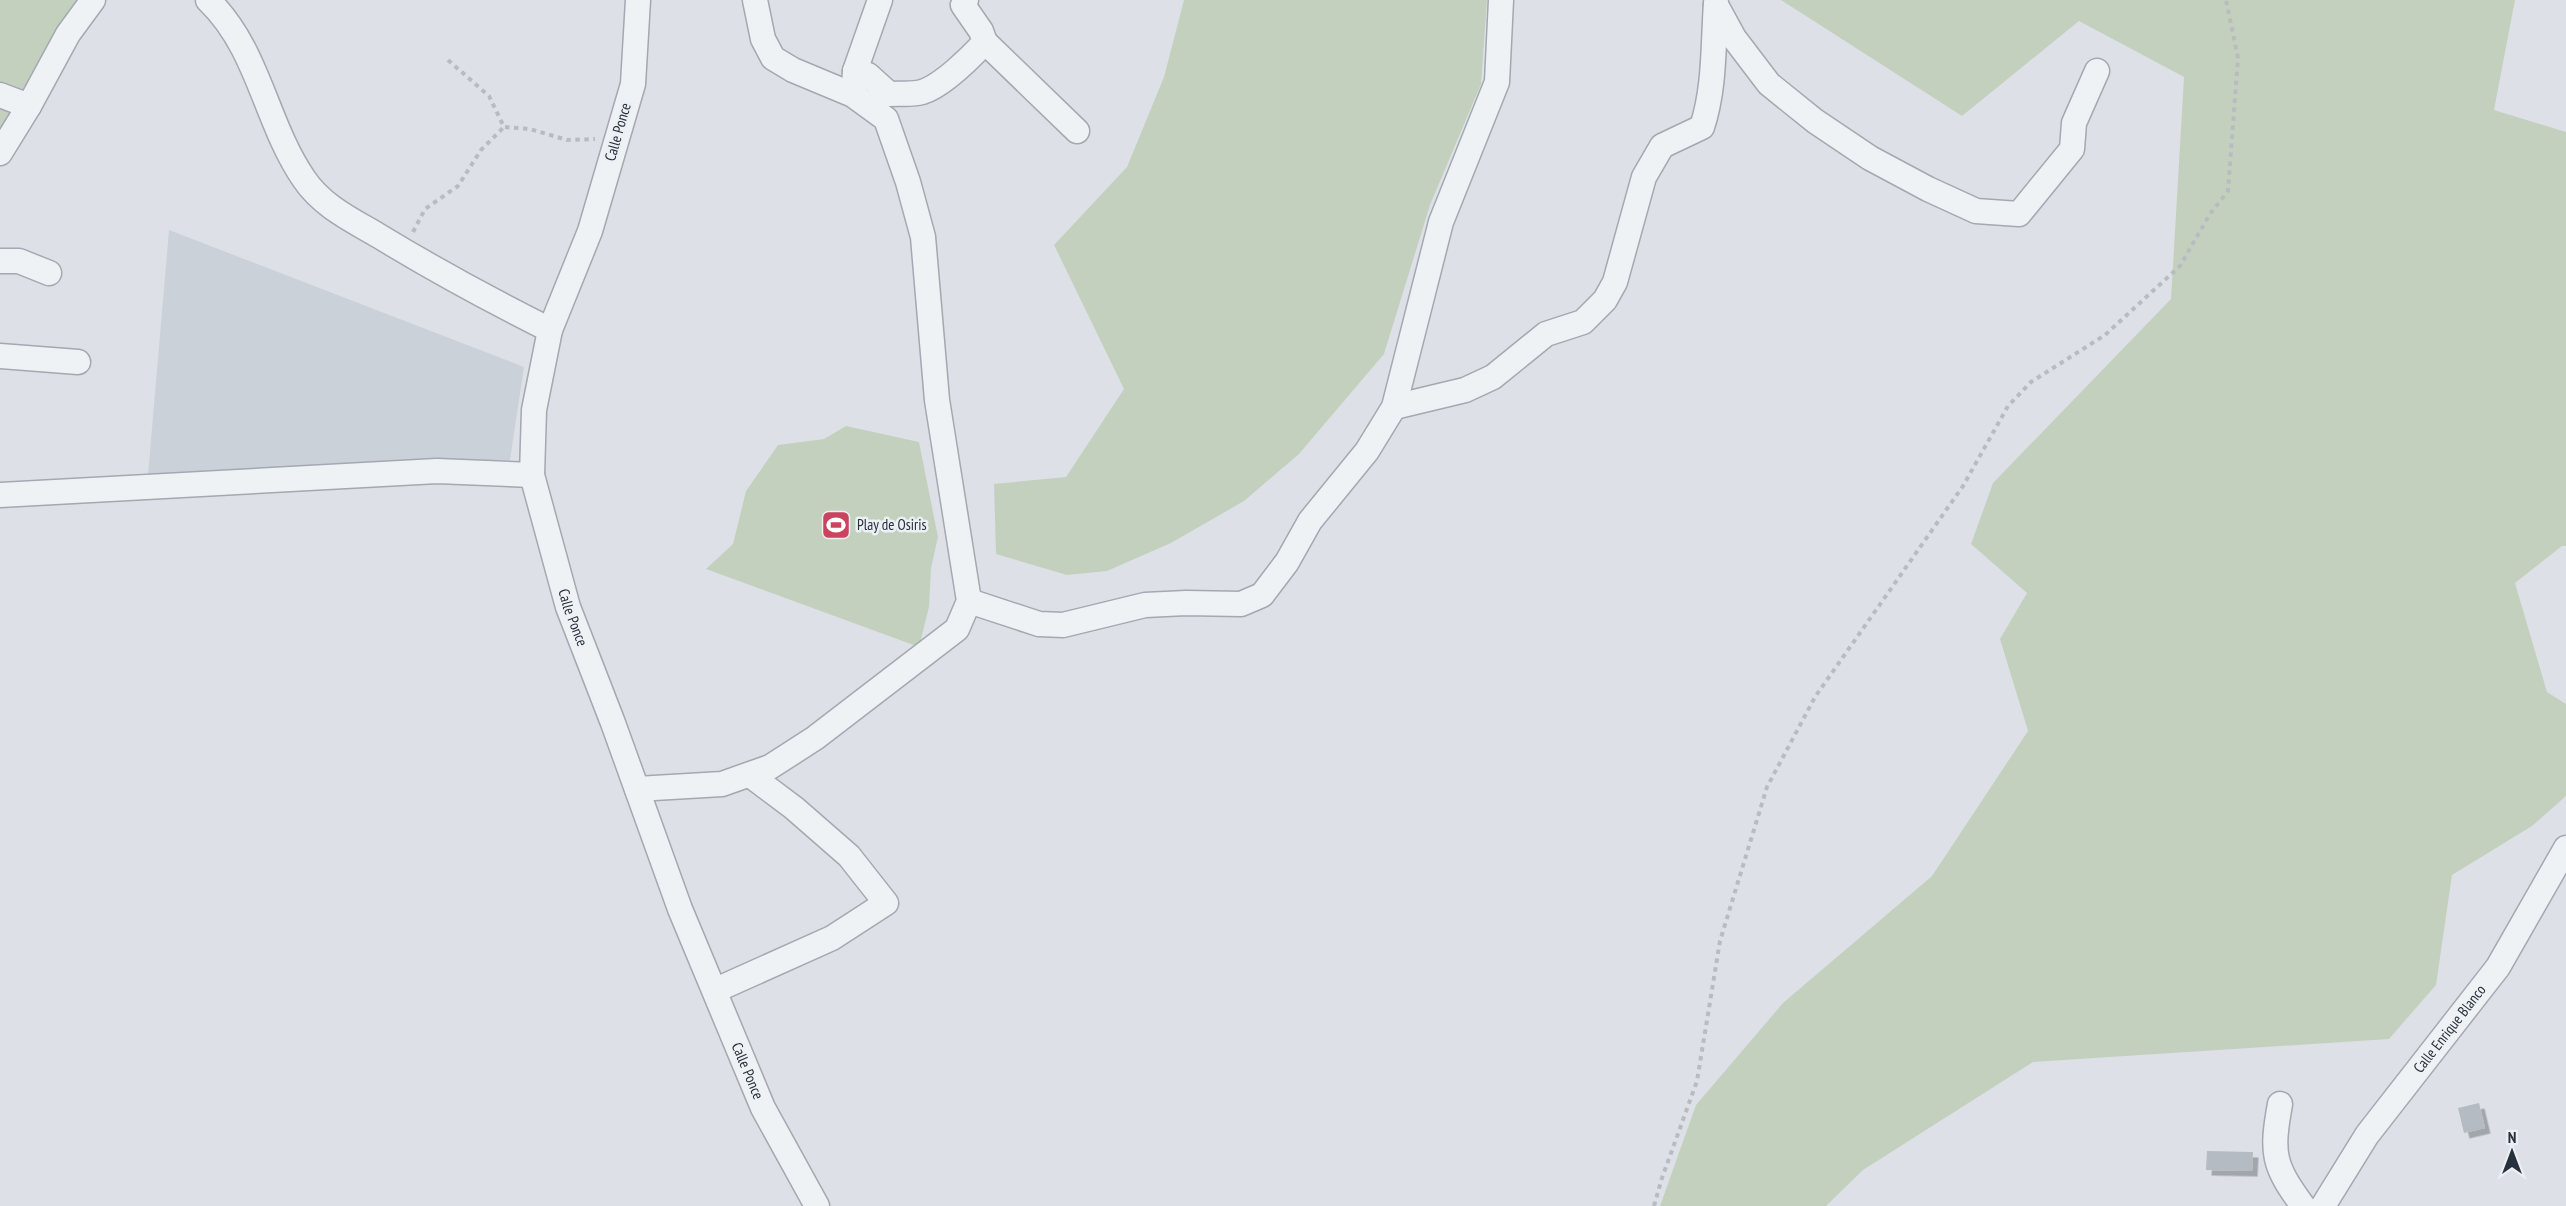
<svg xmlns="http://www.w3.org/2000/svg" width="2566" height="1206" font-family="'PT Sans Narrow',sans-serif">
	<defs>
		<filter id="shadow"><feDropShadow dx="5.5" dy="5.5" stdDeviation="0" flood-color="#0004"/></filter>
	</defs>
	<rect width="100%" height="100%" fill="#dde1e7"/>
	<path fill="#cbd1d8" d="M 169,230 L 524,367 L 510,460 L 148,475 Z"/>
	<path fill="#c4d0be" d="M 0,0 L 92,0 L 0,155 Z
		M 1184,0 L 1487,0 L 1481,84 L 1430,205 L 1384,354 L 1299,454 L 1244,501 L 1171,543 L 1107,571 L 1067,575 L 996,554 L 994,484 L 1066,477 L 1124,389 L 1054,245 L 1127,167 L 1164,77 Z
		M 1781,0 L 2515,0 L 2494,110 L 2566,132 L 2566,546 L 2562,546 L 2515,583 L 2547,692 L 2566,704 L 2566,796 L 2532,826 L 2452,875 L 2436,985 L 2389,1039 L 2033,1062 L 1863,1170 L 1826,1206 L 1660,1206 L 1696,1105 L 1783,1003 L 1932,876 L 2028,731 L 2000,639 L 2027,593 L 1971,544 L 1993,483 L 2171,299 L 2184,77 L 2079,21 L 1962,116 Z
		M 846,426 L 919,442 L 938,537 L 931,568 L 929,607 L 919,647 L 706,569 L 733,544 L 746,491 L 778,445 L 824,439 Z"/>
	<path fill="#b4bbc3" filter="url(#shadow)" d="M 2479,1103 L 2485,1128 L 2464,1133 L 2458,1108 Z
		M 2207,1151 L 2253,1152 L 2252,1171 L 2206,1170 Z"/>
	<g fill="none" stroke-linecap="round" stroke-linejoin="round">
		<g stroke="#a3a8b1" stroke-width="27">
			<g id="minor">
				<path d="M 208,0 C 259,49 265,122 304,179 C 322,206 352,220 379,236 C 435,270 492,301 550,330"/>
				<path id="s1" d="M 638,0 L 633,84 L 590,231 L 550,330 L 534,410 L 532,475 L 568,607 L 613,723 L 680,909 L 763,1108 L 817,1206"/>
				<path d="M 1716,5 L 1734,38 L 1769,84 L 1815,121 L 1870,158 L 1928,189 L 1976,211 L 2019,214 L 2072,149 L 2074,123 L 2097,71"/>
				<path d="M 985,42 L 1077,131"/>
				<path d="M 855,71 L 868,75 L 889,94 C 899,93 913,95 922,92 C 942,86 971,57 985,42 L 981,31 L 963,5 L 966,0"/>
				<path d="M 854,87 L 855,71 L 880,0"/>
				<path d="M 0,95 L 29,106 L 68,34 L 93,0"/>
				<path d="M 0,153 L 29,106"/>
				<path d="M 0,261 L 19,261 L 49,273"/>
				<path d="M 0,356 L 78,362"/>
				<path d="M 1394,407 L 1465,390 L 1493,377 L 1546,334 L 1583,322 L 1605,300 L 1615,282 L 1644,177 L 1662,146 L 1702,127 C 1715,88 1713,45 1716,3"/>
				<path d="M 0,495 L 437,471 L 532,475"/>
				<path d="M 969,601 L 1039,624 L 1063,625 L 1145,605 L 1186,603 L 1241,604 L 1262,595 L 1287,562 L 1310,521 L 1367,451 L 1394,407 L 1441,222 L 1497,82 L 1501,0"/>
				<path d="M 637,789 L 722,784 L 770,767 L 815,738 L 957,629 L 969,601 L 937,400 L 923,237 L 908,182 L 886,119 L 853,95 L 793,70 L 773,58 L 763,39 L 755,0"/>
				<path d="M 716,990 L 832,938 L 886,903 L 849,856 L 794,808 L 750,775"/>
				<path d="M 2280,1104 C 2271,1154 2273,1165 2303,1206"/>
				<path id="s2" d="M 2323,1206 L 2367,1135 L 2498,967 L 2566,848"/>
			</g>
		</g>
		<path stroke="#b7bcc1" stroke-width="4" stroke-dasharray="4.5 4.5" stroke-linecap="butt" d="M 448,60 L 489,96 L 504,127 L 530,129 L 567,140 L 595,139
			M 413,232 L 425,209 L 458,186 L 481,150 L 504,127
			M 1654,1206 L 1662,1178 L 1697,1081 L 1720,941 L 1767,787 L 1815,697 L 1963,486 L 2008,406 L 2031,382 L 2105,335 L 2180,266 L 2210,214 L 2228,191 L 2238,58 L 2226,0"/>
		<use href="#minor" stroke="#eff2f5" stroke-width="24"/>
	</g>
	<defs>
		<g id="stadium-square" transform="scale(1.5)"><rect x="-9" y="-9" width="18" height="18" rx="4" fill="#ca435f" stroke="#ecf0f4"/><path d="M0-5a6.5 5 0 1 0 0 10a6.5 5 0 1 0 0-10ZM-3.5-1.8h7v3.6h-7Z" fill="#fff"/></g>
	</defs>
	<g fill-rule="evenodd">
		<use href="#stadium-square" x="836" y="525"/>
	</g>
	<g text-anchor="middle" stroke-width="5" stroke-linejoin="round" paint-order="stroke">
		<g font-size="15" fill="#27303d" stroke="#ecf0f4">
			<text transform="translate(618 132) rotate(-74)" y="5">Calle Ponce</text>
			<text dy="5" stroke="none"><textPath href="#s1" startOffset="639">Calle Ponce</textPath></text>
			<text dy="5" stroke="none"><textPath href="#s2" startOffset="218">Calle Enrique Blanco</textPath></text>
			<text dy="5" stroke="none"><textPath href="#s1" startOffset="1125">Calle Ponce</textPath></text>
		</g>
		<g font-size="15" fill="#27303d" stroke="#ecf0f4" text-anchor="start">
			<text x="857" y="530">Play de Osiris</text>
		</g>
	</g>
	<g transform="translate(2512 1152)" stroke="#ecf0f4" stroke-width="4.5" paint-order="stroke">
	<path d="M0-4.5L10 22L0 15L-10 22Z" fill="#27303d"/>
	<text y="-9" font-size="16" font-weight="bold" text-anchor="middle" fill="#27303d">N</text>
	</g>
</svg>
